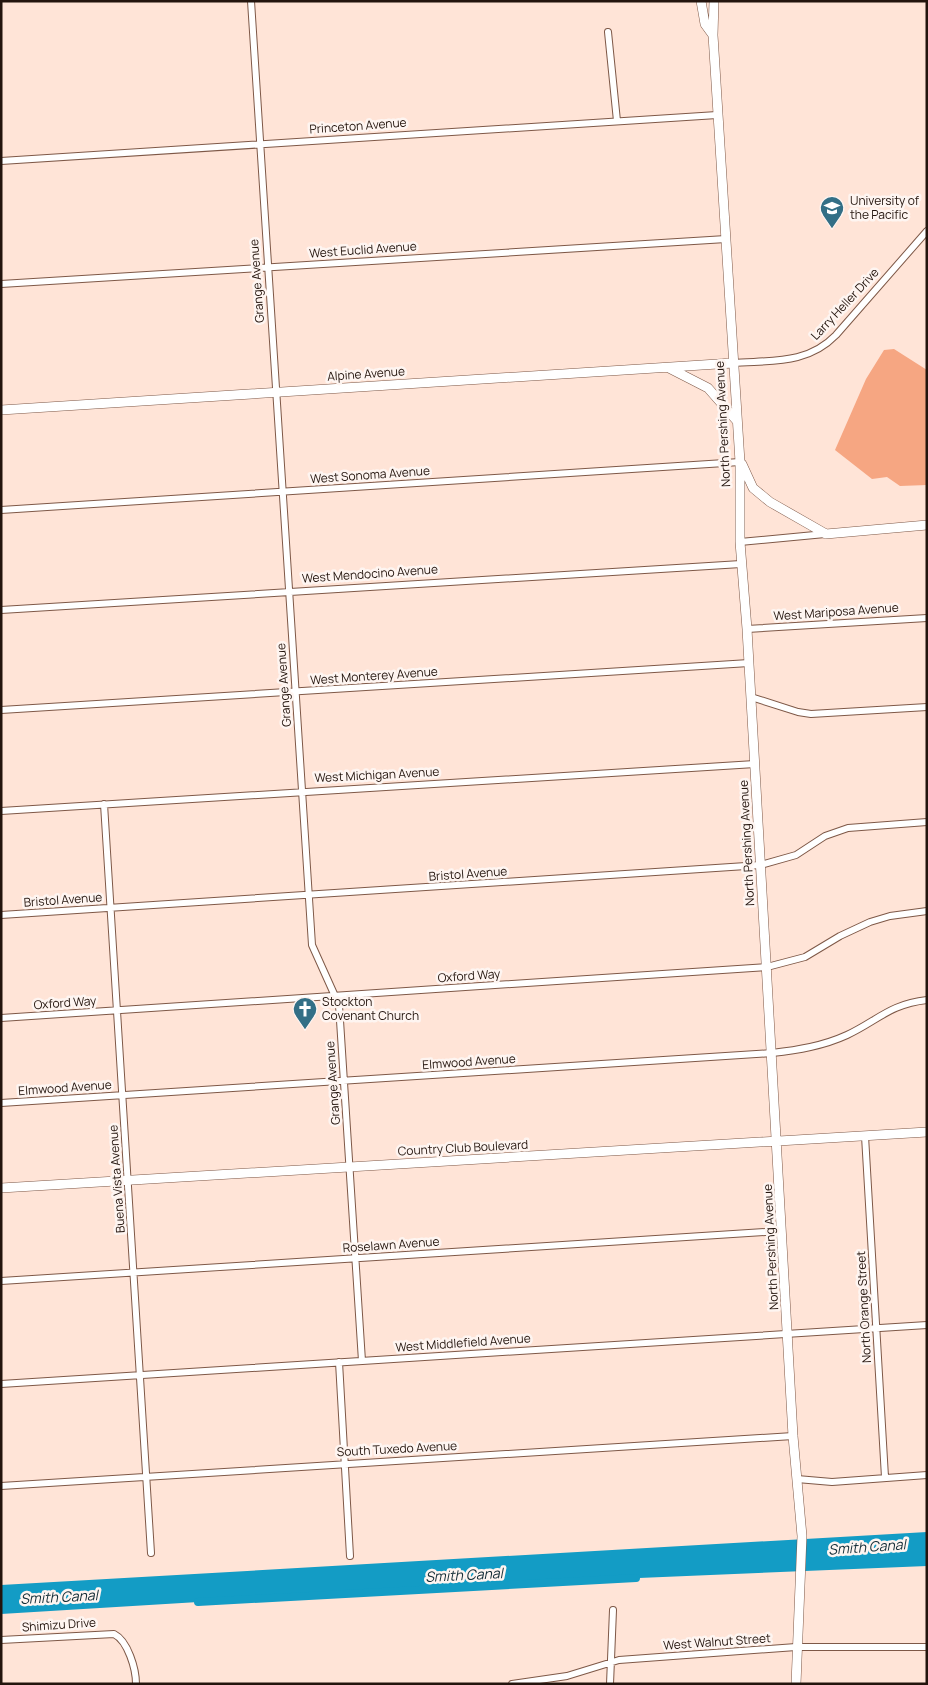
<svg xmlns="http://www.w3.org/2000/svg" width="928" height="1685" font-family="Manrope,sans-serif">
	<rect width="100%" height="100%" fill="#ffe4d7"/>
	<path fill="#f6a682" d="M 894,349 L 927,370 L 927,485 L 900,486 L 887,477 L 872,479 L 835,450 L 866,379 L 884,350 Z"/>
	<path fill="#139cc5" d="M 927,1532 L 927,1566 L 493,1584 L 1,1614 L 1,1585 Z"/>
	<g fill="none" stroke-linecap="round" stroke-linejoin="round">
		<path stroke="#139cc5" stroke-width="8" d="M 198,1602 L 636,1578"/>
		<g stroke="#7e5847" stroke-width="8">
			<path id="street" d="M 251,1 L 312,945 L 339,1005 L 362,1361
				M 608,32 L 617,121
				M 1,161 L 717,115
				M 1,284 L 726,239
				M 733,363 C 771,360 807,365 836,335 L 927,231
				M 1,510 L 740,462
				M 740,542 L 825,534
				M 1,610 L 741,564
				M 747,629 L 927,618
				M 751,697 L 798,712 L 811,714 L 927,707
				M 1,710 L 749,663
				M 104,804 L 151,1553
				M 1,811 L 755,764
				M 1,915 L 761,865 L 796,855 L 825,836 L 848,828 L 927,822
				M 1,1018 L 767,967 L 805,957 L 840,936 L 870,922 L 890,916 L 927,911
				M 1,1103 L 772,1053 C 798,1050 823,1046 847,1035 C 877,1021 890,1004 927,1000
				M 865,1136 L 885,1477
				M 1,1281 L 781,1231
				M 339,1362 L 350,1556
				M 1,1384 L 927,1325
				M 797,1479 L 832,1482 L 927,1475
				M 1,1486 L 793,1436
				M 1,1640 L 114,1634 C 128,1641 136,1669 136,1684
				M 512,1684 L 567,1676 L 619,1660 L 796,1647 L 927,1647
				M 610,1684 L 613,1610"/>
		</g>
		<g stroke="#7e5847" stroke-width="10">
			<path id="secondary" d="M 701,1 L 705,24 L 713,35
				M 714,1 L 713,35 L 740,462 L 740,542 L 747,629 L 793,1436 L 802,1536 L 796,1684
				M 669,368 L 708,388 L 737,421
				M 1,410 L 733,363
				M 742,464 L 753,488 L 770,502 L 826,534 L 927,525
				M 1,1188 L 927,1132"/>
		</g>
		<use href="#street" stroke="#fff" stroke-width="6"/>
		<use href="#secondary" stroke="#fff" stroke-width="9"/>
	</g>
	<defs>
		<g id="university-pin" transform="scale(1.25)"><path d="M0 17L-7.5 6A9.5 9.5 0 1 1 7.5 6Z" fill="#336f86" stroke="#fef5f1"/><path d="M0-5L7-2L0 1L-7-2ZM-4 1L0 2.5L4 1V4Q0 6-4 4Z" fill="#fff"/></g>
		<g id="church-pin" transform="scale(1.25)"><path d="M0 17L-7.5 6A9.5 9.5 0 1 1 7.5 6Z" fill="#336f86" stroke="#fef5f1"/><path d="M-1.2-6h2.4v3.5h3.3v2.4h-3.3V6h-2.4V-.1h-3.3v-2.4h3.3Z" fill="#fff"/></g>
	</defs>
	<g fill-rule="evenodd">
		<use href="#university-pin" x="832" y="208"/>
		<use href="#church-pin" x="305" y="1009"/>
	</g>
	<g text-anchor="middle" stroke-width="5" stroke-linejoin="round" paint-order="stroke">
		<g font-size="12" fill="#23140d" stroke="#fef5f1">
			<text transform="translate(358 126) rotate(-4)" y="4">Princeton Avenue</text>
			<text transform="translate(363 250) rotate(-4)" y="4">West Euclid Avenue</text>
			<text transform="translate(257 281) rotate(-94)" y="4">Grange Avenue</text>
			<text transform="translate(845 304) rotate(-47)" y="4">Larry Heller Drive</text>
			<text transform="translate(366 374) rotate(-4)" y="4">Alpine Avenue</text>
			<text transform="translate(723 424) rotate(-93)" y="4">North Pershing Avenue</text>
			<text transform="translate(370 475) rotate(-4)" y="4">West Sonoma Avenue</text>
			<text transform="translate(370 574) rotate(-4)" y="4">West Mendocino Avenue</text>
			<text transform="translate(836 612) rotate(-4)" y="4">West Mariposa Avenue</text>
			<text transform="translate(374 676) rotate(-4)" y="4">West Monterey Avenue</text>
			<text transform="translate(284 685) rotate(-94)" y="4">Grange Avenue</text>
			<text transform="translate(377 775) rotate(-3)" y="4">West Michigan Avenue</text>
			<text transform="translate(747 843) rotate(-93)" y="4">North Pershing Avenue</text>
			<text transform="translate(468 874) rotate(-4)" y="4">Bristol Avenue</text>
			<text transform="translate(63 900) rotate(-4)" y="4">Bristol Avenue</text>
			<text transform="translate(469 976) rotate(-4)" y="4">Oxford Way</text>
			<text transform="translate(65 1003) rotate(-4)" y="4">Oxford Way</text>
			<text transform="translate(469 1062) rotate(-4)" y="4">Elmwood Avenue</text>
			<text transform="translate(333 1083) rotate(-94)" y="4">Grange Avenue</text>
			<text transform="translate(65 1088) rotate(-4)" y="4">Elmwood Avenue</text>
			<text transform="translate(463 1148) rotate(-3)" y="4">Country Club Boulevard</text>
			<text transform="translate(117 1179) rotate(-94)" y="4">Buena Vista Avenue</text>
			<text transform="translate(391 1245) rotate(-4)" y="4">Roselawn Avenue</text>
			<text transform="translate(771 1247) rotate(-93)" y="4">North Pershing Avenue</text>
			<text transform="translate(864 1307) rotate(-93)" y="4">North Orange Street</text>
			<text transform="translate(463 1343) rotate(-4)" y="4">West Middlefield Avenue</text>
			<text transform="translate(397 1449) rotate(-3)" y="4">South Tuxedo Avenue</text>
			<text transform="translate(59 1625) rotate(-4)" y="4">Shimizu Drive</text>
			<text transform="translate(717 1642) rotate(-4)" y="4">West Walnut Street</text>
		</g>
		<g font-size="12" fill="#23140d" stroke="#fef5f1" text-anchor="start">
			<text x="850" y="205">University of<tspan x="850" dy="14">the Pacific</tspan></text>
			<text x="322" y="1006">Stockton<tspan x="322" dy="14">Covenant Church</tspan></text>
		</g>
		<g font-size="14" font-style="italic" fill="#142d37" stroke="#fef5f1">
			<text transform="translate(867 1547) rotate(-4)" y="5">Smith Canal</text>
			<text transform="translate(464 1575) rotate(-3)" y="5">Smith Canal</text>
			<text transform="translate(59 1597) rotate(-3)" y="5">Smith Canal</text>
		</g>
	</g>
	<rect width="928" height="1685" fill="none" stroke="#23140d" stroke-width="5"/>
</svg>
